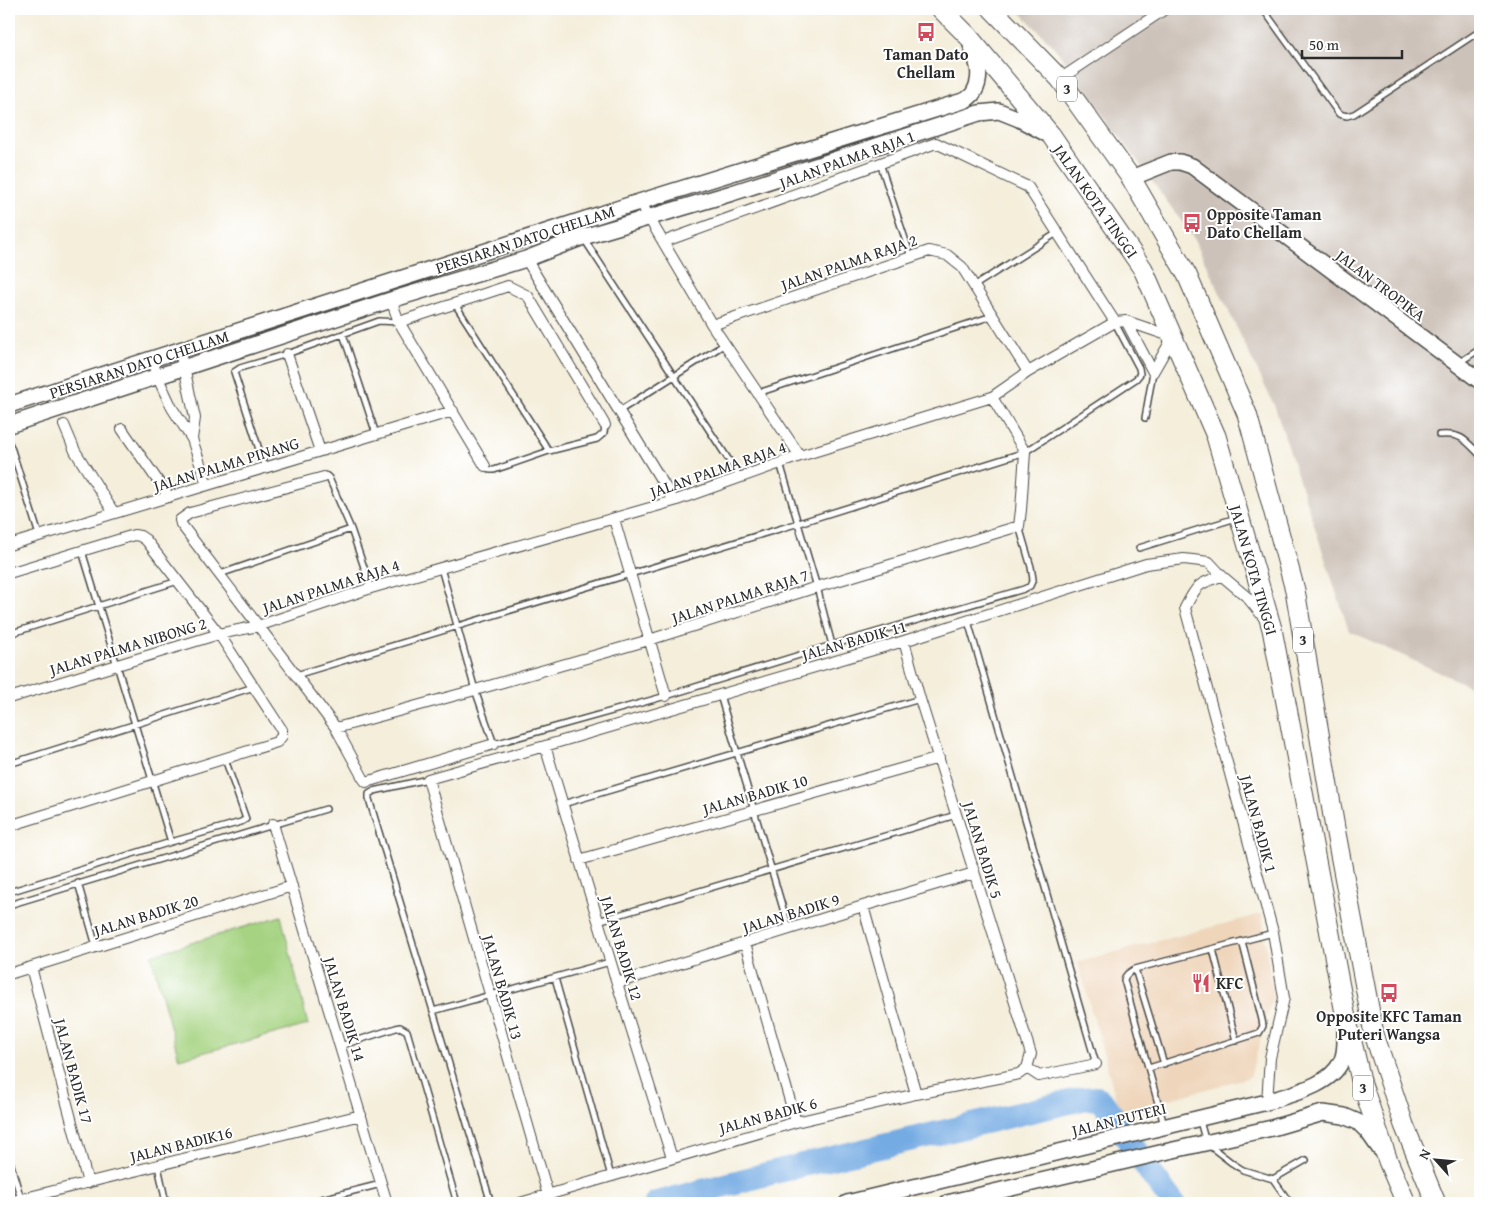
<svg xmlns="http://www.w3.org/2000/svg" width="1489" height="1212" font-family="'Gentium Book Plus',serif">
	<rect width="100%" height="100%" fill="#fff"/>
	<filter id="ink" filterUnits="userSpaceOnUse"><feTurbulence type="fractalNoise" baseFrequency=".02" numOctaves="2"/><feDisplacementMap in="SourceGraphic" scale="10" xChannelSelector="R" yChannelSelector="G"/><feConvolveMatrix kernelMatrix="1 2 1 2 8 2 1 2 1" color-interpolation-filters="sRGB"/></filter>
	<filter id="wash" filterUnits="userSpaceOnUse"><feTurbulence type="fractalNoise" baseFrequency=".0096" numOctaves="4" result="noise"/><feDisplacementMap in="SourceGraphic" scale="20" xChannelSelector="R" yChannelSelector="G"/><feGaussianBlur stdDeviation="1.12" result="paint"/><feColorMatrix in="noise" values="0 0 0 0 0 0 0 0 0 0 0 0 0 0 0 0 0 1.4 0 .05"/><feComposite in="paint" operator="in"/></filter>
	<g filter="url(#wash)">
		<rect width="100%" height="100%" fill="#f4eedb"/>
		<path fill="#efd6bb" d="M 1262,914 L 1273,996 L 1250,1077 L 1120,1113 L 1078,962 Z"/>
		<path fill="#cdc2b9" d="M 1017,9 L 1480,9 L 1480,691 L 1349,631 L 1275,407 L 1193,237 L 1054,47 Z"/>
		<path fill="#a5d381" stroke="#687f56" d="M 281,916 L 308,1025 L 179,1059 L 151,955 Z"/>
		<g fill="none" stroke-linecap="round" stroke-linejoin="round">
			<path stroke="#75abe3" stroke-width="24" d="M 656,1203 L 794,1167 L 1082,1099 L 1097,1098 L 1105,1105 L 1152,1175 L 1173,1203"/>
		</g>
	</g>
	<g filter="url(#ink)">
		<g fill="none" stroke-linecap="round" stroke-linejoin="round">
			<g stroke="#494845" stroke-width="8">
				<path id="lane" d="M 1263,9 L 1339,114 L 1347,116 L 1354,114 L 1480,31
					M 880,163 L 911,257
					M 584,239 L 740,477
					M 974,286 L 1057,233
					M 455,304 L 549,451
					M 343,334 L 376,434
					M 1460,362 L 1480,349
					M 758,393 L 992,316
					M 619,411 L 725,344
					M 1145,418 L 1153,372
					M 1439,435 C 1462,433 1465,440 1480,455
					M 9,443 L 11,447 L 39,535
					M 780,463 L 817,587 L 832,645
					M 485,466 L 490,470 L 494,470 L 549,451 L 597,439 L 604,433 L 605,425
					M 265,468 L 234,372 L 240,368 L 287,354 L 379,321 L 399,322
					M 324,476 L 327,476 L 329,478 L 351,529 L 371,588
					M 1139,548 L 1236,518
					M 441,568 L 475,690 L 494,744 L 666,696 L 832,645 L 1024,589 L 1030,586 L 1033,579 L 1031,567 L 1019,526
					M 220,574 L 351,529
					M 968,621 L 1096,1064
					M 9,634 L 178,581
					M 296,675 L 799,523 L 1025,452 L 1136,379 L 1140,374 L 1139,368 L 1115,323
					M 720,695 L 789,929
					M 9,764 L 254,687
					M 428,779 L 374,791 L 369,794 L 369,799 L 491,1203
					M 563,804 L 920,699
					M 171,842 L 241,822 L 246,819 L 225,759
					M 78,883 L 96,946
					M 9,892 L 171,842 L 82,551
					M 9,905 L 326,809
					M 598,921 L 956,815
					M 1213,949 L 1236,1041
					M 1135,969 L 1164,1064
					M 555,978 L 611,1176
					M 433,1011 L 610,962
					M 340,1046 L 396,1028 L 400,1027 L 407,1031 L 457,1203
					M 1149,1068 L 1259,1033 L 1263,1026 L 1262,1020 L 1242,941
					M 1200,1121 L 1206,1143 L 1232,1163 L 1243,1170 L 1273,1179 L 1290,1203
					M 1164,1125 L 1124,980 C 1125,974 1130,972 1135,969 L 1273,933
					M 9,1158 L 21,1199
					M 158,1166 L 166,1203
					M 1273,1179 L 1306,1160
					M 306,1203 L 381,1184"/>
			</g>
			<g stroke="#494845" stroke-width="12">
				<path id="street" d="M 1060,79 L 1165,9
					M 641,202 L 649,218 L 712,325 L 800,456
					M 663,242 L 936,143 L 1028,187 L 1115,322
					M 526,259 L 674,501
					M 391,300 L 399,322 L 485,466
					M 1126,321 L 1153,372
					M 399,322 L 508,286 L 528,296 L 605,425
					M 712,325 L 929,251 L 947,255 L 962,267 L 1028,372
					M 179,351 L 184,367 L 195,418 L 192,439
					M 287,354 L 320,451
					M 152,360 L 157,376 L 172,408 L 192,439 L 207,485
					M 64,425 L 75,451 L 114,513
					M 122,429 L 169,497
					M 324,477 L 190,513 L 180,520 L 181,524 L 336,728 L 363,778 L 366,782 L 494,744
					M 614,519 L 666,696
					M 9,545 L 453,411
					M 9,573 L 134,535 L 140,536 L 146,540 L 219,634 L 282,730 L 282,736 L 277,742 L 9,826
					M 1222,576 C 1198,583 1196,586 1185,608 L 1273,932 L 1284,998 L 1270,1058 L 1267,1102
					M 904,641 L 920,699 L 1031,1054 L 1027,1068
					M 9,698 L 219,634 L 258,626 L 371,588 L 674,501 L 800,456 L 992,397 L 1028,372 L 1115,322 L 1126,321 L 1173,337 L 1153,372
					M 336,728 L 475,690 L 649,640 L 817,587 L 1019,526 L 1021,510 L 1025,452 L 992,397
					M 545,746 L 617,983 L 672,1158
					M 273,824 L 387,1203
					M 579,860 L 939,758
					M 863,906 L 916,1094
					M 745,943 L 796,1122
					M 31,967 L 88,1183
					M 9,974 L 292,886
					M 617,983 L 863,906 L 974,873
					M 1027,1068 L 1039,1076 L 1096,1064
					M 548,1195 L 428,779 L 545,746 L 904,641 L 1146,564 L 1184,559 L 1209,562 L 1222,576 L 1247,597 L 1265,619
					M 9,1202 L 361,1115
					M 520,1203 L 796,1122 L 916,1094 L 1019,1074 L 1027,1068"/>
			</g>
			<g stroke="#494845" stroke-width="18">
				<path id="secondary" d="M 1131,178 L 1171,162 L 1180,162 L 1192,166 L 1480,381
					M 9,405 L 623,207 L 966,100 C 968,98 973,95 974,92 C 984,75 976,58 970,42
					M 9,425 L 391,300 L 526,259 L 583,237 L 732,193 L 979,113 L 999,111 L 1019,119 L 1047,134
					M 847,1203 L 1267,1102 C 1290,1094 1330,1086 1341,1062 C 1346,1053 1345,1042 1345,1032
					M 947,1203 L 1160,1153 L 1272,1128 L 1323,1113 L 1344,1116 L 1358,1122 L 1368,1132 L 1380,1149"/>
			</g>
			<g stroke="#494845" stroke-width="21">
				<path id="highway" d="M 941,9 L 968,36 L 1051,135 L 1143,269 L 1216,436 L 1272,629 L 1345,1013 L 1362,1084 L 1388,1161 L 1406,1203
					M 992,9 L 1060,79 L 1131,178 L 1187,275 L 1247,414 L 1295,590 L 1335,828 L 1374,1034 L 1404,1125 L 1436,1203"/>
			</g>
			<use href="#lane" stroke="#fff" stroke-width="5"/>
			<use href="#street" stroke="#fff" stroke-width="10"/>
			<use href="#secondary" stroke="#fff" stroke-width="15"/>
			<use href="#highway" stroke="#fff" stroke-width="19"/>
		</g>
	</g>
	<defs>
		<g id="bus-bare" transform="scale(1.5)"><path d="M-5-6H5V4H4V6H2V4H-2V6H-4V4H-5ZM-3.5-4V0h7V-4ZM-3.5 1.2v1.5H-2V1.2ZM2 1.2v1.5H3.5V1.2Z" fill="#d1495b" stroke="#fff" stroke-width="2.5" paint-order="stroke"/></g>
		<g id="restaurant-bare" transform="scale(1.5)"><path d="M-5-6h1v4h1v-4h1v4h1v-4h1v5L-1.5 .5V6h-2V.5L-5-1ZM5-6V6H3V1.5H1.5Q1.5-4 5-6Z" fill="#d1495b" stroke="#fff" stroke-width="2.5" paint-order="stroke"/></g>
	</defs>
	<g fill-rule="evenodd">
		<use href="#bus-bare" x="926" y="32"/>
		<use href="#bus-bare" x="1192" y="223"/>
		<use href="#restaurant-bare" x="1201" y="983"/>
		<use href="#bus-bare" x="1389" y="993"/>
	</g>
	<g text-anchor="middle" stroke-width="4" stroke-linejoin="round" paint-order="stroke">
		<g fill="#fff" stroke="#6b6b6b" stroke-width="1">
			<rect x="1057" y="76.5" width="20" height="25" rx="4"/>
			<rect x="1293" y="627.5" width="20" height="25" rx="4"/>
			<rect x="1353" y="1075.5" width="20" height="25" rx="4"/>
		</g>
		<g font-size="15" font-weight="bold" fill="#2b2b2b">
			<text x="1067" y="94">3</text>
			<text x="1303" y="645">3</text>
			<text x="1363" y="1093">3</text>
		</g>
		<g font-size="16" font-weight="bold" fill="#2b2b2b" stroke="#fff">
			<text x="926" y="60">Taman Dato<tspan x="926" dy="18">Chellam</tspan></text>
			<text x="1207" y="220" text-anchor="start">Opposite Taman<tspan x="1207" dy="18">Dato Chellam</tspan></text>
			<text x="1216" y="989" text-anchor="start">KFC</text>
			<text x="1389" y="1022">Opposite KFC Taman<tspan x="1389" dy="18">Puteri Wangsa</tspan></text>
		</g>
		<g font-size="16" fill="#2b2b2b" stroke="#fff">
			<text transform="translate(847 159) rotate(-20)" y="6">JALAN PALMA RAJA 1</text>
			<text transform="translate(1096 201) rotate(55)" y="6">JALAN KOTA TINGGI</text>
			<text transform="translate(525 239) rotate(-18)" y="6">PERSIARAN DATO CHELLAM</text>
			<text transform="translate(849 262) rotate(-19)" y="6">JALAN PALMA RAJA 2</text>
			<text transform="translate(1381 285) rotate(37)" y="6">JALAN TROPIKA</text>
			<text transform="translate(139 364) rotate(-18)" y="6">PERSIARAN DATO CHELLAM</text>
			<text transform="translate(226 464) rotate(-17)" y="6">JALAN PALMA PINANG</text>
			<text transform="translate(718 469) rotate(-19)" y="6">JALAN PALMA RAJA 4</text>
			<text transform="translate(1254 570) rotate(74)" y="6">JALAN KOTA TINGGI</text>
			<text transform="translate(331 586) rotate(-18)" y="6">JALAN PALMA RAJA 4</text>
			<text transform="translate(740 596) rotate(-18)" y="6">JALAN PALMA RAJA 7</text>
			<text transform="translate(854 640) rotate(-16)" y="6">JALAN BADIK 11</text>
			<text transform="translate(128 646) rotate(-17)" y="6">JALAN PALMA NIBONG 2</text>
			<text transform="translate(755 794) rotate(-16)" y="6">JALAN BADIK 10</text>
			<text transform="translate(1259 824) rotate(75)" y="6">JALAN BADIK 1</text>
			<text transform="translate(983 850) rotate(73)" y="6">JALAN BADIK 5</text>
			<text transform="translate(791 913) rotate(-17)" y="6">JALAN BADIK 9</text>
			<text transform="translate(146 915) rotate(-17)" y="6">JALAN BADIK 20</text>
			<text transform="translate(622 948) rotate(73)" y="6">JALAN BADIK 12</text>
			<text transform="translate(503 987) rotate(74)" y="6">JALAN BADIK 13</text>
			<text transform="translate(345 1009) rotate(73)" y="6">JALAN BADIK 14</text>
			<text transform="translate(74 1071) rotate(75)" y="6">JALAN BADIK 17</text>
			<text transform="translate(768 1115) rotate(-15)" y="6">JALAN BADIK 6</text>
			<text transform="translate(1119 1119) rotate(-14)" y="6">JALAN PUTERI</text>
			<text transform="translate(181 1144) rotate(-14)" y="6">JALAN BADIK16</text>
		</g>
	</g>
	<rect width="1489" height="1212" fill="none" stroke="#fff" stroke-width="30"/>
	<g transform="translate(1436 1160) rotate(297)" stroke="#ffffff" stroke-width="4" paint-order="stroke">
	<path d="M0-4L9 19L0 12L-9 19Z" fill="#2b2b2b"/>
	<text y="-8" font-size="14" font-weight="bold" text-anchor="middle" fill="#2b2b2b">N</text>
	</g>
	<path d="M1302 50v8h100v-8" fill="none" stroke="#2b2b2b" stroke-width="2.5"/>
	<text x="1309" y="50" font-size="15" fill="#2b2b2b" stroke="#ffffff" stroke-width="4" paint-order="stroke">50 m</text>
</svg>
